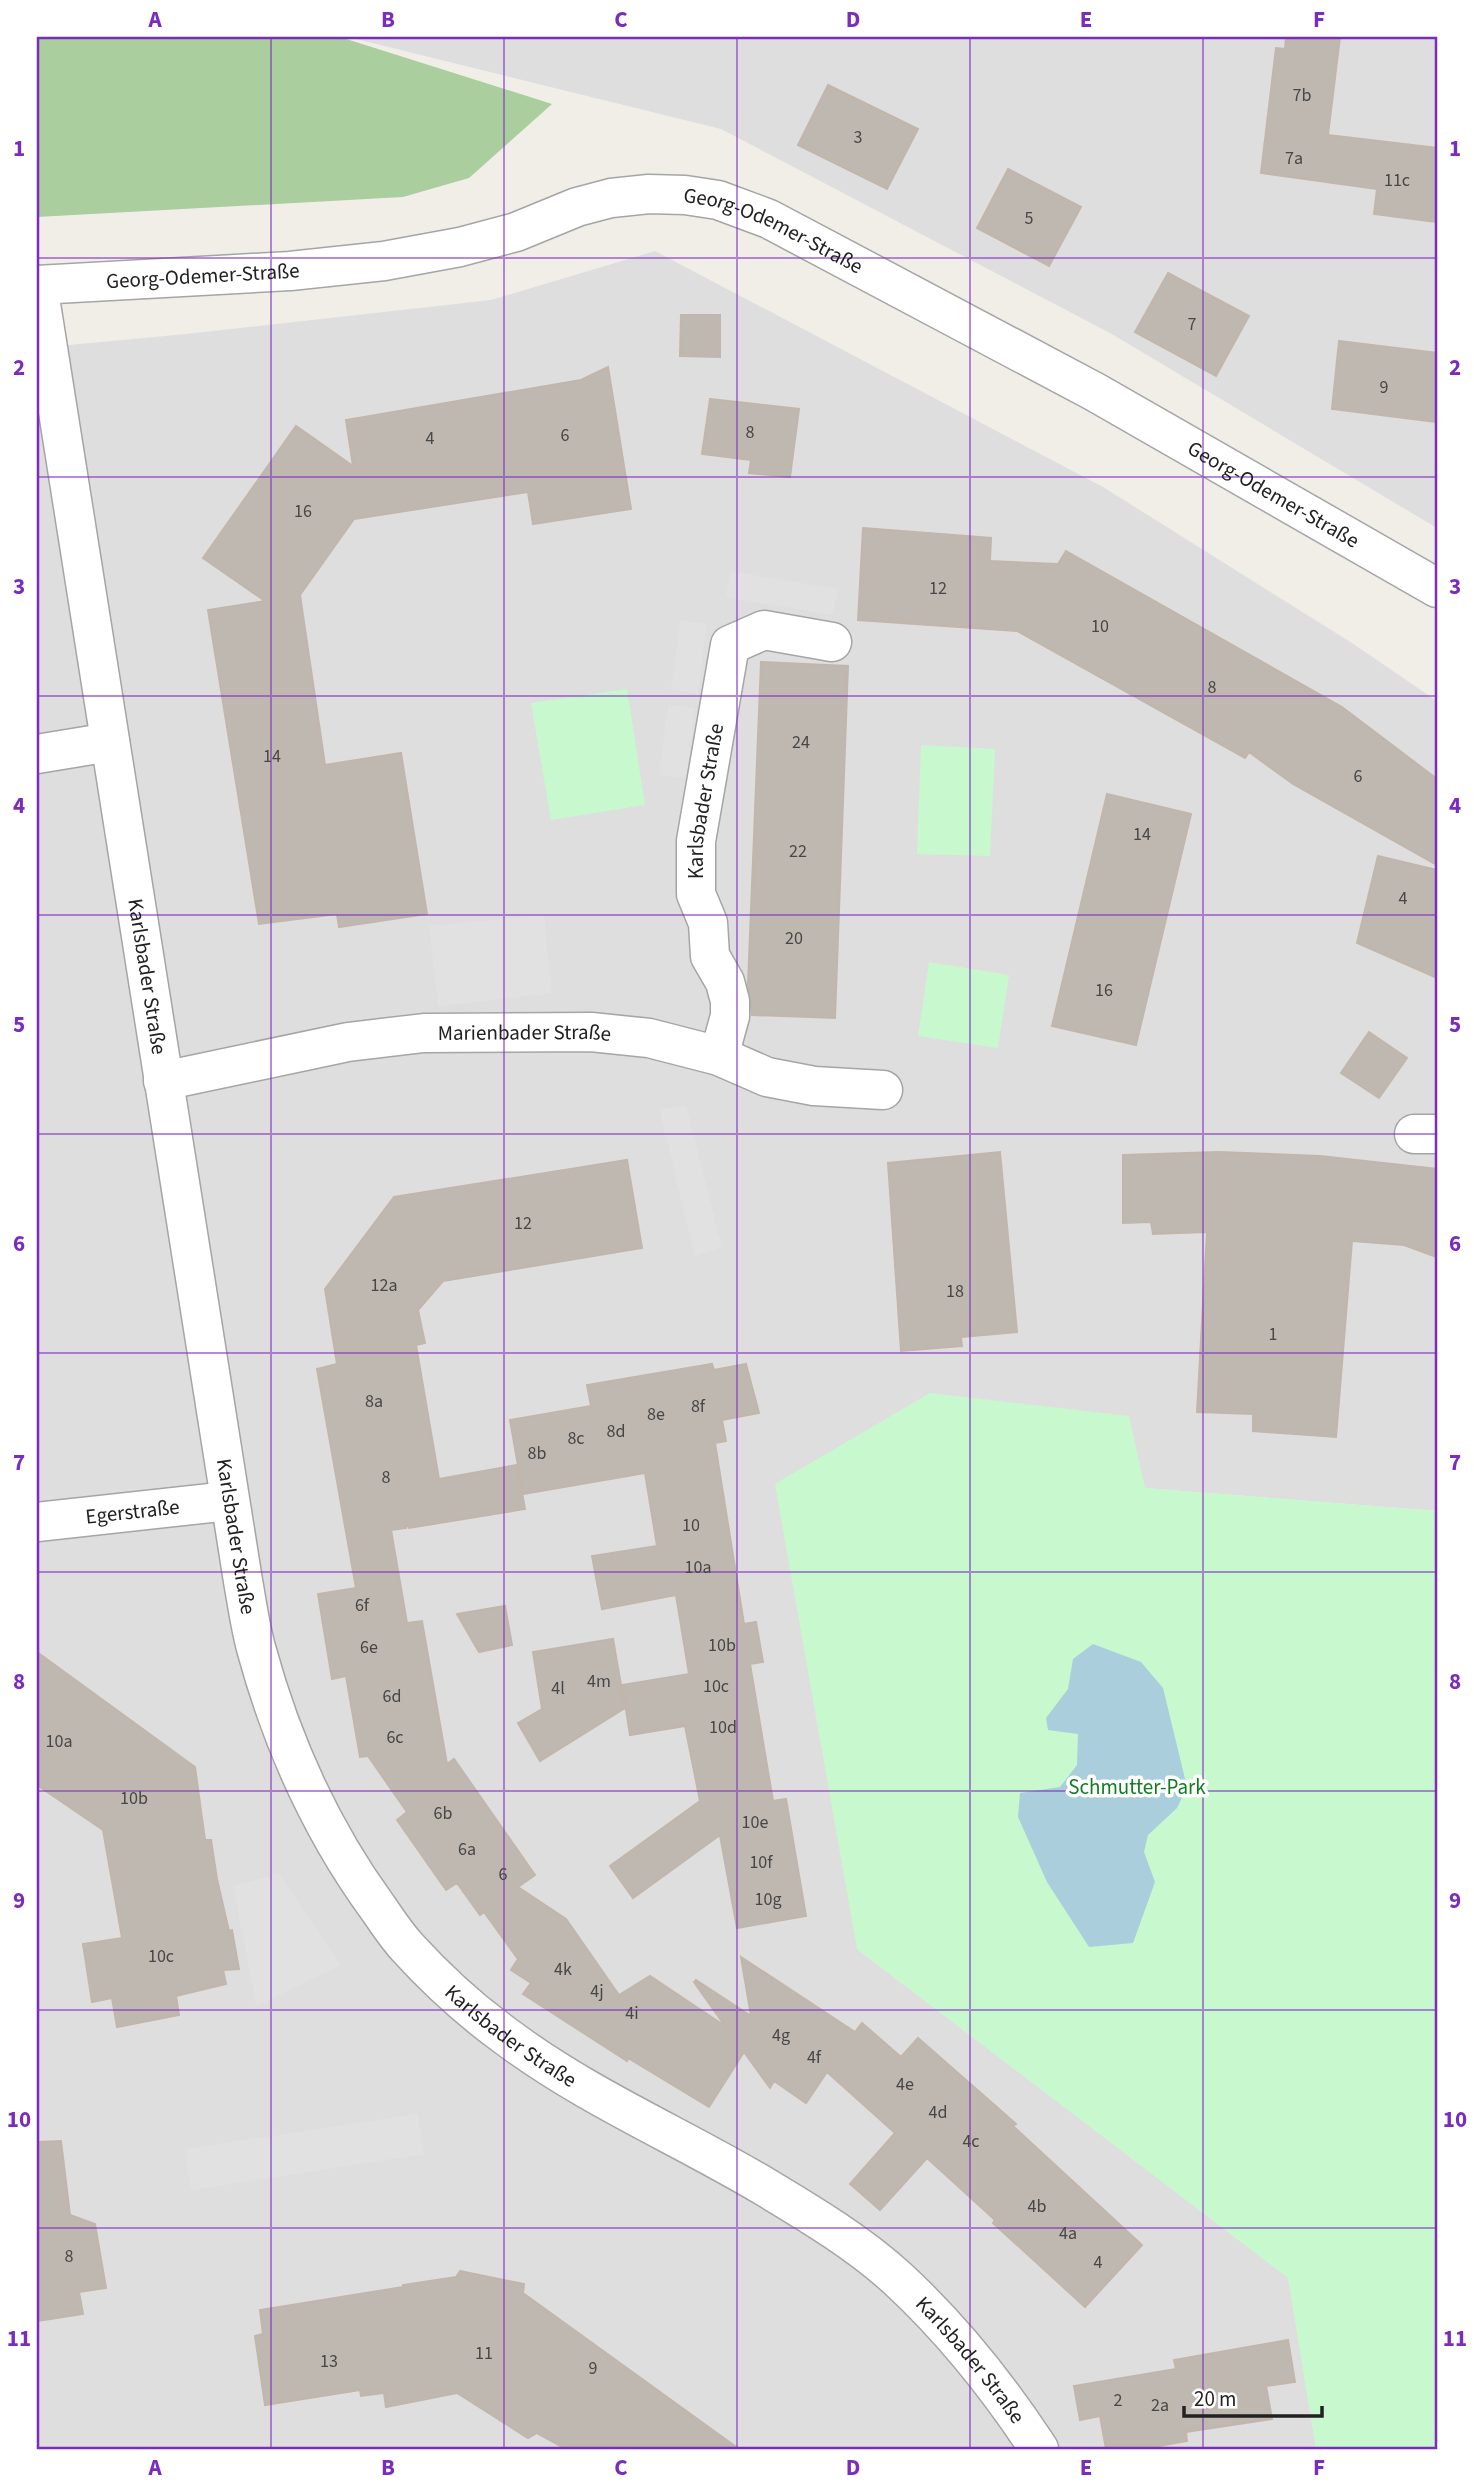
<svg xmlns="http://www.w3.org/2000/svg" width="1474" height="2486" font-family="'Source Sans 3',sans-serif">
	<rect width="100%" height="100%" fill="#f1eee8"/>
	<path fill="#dfdede" d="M 348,37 L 1437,37 L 1437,528 L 1110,333 L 721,129 Z
		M 655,251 L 1103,487 L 1352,643 L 1437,701 L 1437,1511 L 1144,1488 L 857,1949 L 1289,2278 L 1316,2449 L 37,2449 L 37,348 L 186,334 L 491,300 Z"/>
	<path fill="#aace9e" d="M 37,37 L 340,37 L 552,104 L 469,178 L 403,197 L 37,217 Z"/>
	<path fill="#c8f8ce" d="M 627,689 L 645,805 L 551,820 L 531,703 Z
		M 921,745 L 995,749 L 990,856 L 917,854 Z
		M 929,962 L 1009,975 L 998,1048 L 918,1036 Z
		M 930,1393 L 1129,1416 L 1145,1488 L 1437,1511 L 1437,2449 L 1316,2449 L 1288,2278 L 857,1949 L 775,1484 Z"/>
	<path fill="#e1e1e1" d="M 730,571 L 838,589 L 833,615 L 726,597 Z
		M 680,621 L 707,624 L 698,694 L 671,690 Z
		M 668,705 L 695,708 L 686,778 L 659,775 Z
		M 544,915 L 552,993 L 438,1006 L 429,926 Z
		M 686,1106 L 722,1247 L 695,1256 L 659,1109 Z
		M 279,1874 L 341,1965 L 256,2006 L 233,1886 Z
		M 418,2114 L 424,2154 L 191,2190 L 185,2149 Z"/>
	<path fill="#aacedc" d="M 1093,1644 L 1141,1662 L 1163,1688 L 1187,1787 L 1177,1808 L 1148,1835 L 1144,1852 L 1155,1882 L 1133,1943 L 1089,1947 L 1047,1882 L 1018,1817 L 1020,1793 L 1060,1787 L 1077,1765 L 1078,1734 L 1048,1730 L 1046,1718 L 1068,1689 L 1073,1659 Z"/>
	<path fill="#beb8b1" stroke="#c2b6ab" stroke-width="2" d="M 1286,37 L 1340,37 L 1328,135 L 1437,148 L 1437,222 L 1374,214 L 1377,189 L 1261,173 L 1276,48 L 1285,49 Z
		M 828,85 L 918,129 L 887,189 L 798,145 Z
		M 1008,169 L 1081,207 L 1049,266 L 977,228 Z
		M 1168,273 L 1249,316 L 1216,376 L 1135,332 Z
		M 681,315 L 720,315 L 720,357 L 680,356 Z
		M 1339,341 L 1437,353 L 1437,422 L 1332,409 Z
		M 608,367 L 631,509 L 533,524 L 528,492 L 354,519 L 300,595 L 325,765 L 401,753 L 427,914 L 339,927 L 337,914 L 259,924 L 208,610 L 265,601 L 203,558 L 296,426 L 353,466 L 346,420 L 581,380 Z
		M 710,399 L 799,409 L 790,477 L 749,473 L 751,460 L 702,454 Z
		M 863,528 L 991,538 L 990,561 L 1058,564 L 1066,551 L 1342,707 L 1437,779 L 1437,865 L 1293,784 L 1249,752 L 1245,758 L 1017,631 L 858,620 Z
		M 761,662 L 848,666 L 835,1018 L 752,1015 L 748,984 Z
		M 1107,794 L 1191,814 L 1136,1045 L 1052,1026 Z
		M 1378,856 L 1437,870 L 1437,978 L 1357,943 Z
		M 1369,1032 L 1407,1058 L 1379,1098 L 1341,1073 Z
		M 1000,1152 L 1017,1332 L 961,1337 L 962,1346 L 901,1351 L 888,1163 Z
		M 1219,1152 L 1320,1156 L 1437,1169 L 1437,1222 L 1434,1256 L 1404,1245 L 1352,1241 L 1336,1437 L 1253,1431 L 1253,1414 L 1197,1412 L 1207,1232 L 1153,1234 L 1151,1222 L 1123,1223 L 1123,1155 Z
		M 627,1160 L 642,1248 L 443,1281 L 418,1310 L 425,1343 L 416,1345 L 439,1479 L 517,1465 L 525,1509 L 409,1528 L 405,1521 L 406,1528 L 391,1530 L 407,1623 L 422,1621 L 447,1764 L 454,1759 L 535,1875 L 518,1887 L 566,1919 L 619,1995 L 650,1976 L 725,2026 L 694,1982 L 696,1980 L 751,2016 L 741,1957 L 855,2032 L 862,2023 L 901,2057 L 918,2038 L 1016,2124 L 1013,2126 L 1142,2245 L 1085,2307 L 993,2223 L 995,2220 L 927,2158 L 880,2210 L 850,2184 L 895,2133 L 827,2072 L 806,2103 L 774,2081 L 770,2088 L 744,2052 L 709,2107 L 628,2058 L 627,2061 L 523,1994 L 531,1983 L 511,1970 L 518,1959 L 484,1912 L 480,1915 L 457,1883 L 446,1890 L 397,1820 L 407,1812 L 368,1756 L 360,1757 L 346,1676 L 332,1679 L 318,1594 L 356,1588 L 317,1369 L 337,1364 L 325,1289 L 394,1197 Z
		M 712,1364 L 714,1370 L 746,1364 L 759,1413 L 722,1420 L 726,1441 L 715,1443 L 744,1624 L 756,1622 L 763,1662 L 750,1664 L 773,1801 L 786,1799 L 806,1916 L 737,1928 L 720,1835 L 633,1898 L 610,1866 L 700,1801 L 685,1726 L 630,1735 L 622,1685 L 689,1674 L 676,1595 L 602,1609 L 592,1556 L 657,1546 L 645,1473 L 523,1494 L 510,1420 L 591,1406 L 587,1385 Z
		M 505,1606 L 512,1645 L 479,1652 L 457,1614 Z
		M 613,1639 L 625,1708 L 540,1761 L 518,1723 L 542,1709 L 533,1652 Z
		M 37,1652 L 195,1767 L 205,1840 L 211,1840 L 217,1879 L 229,1931 L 232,1930 L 239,1969 L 223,1970 L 226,1984 L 176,1996 L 179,2015 L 117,2027 L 112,1998 L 92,2002 L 83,1944 L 122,1938 L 103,1830 L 37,1785 Z
		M 61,2141 L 70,2215 L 95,2224 L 106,2288 L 79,2292 L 83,2314 L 37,2321 L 37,2142 Z
		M 460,2271 L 524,2284 L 523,2293 L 739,2449 L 566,2449 L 537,2433 L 528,2438 L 457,2393 L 386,2407 L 384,2393 L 361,2396 L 360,2390 L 265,2405 L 255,2336 L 263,2334 L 260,2310 L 403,2287 L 403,2285 L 456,2277 Z
		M 1288,2340 L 1295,2382 L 1266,2386 L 1272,2419 L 1186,2432 L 1187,2441 L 1142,2449 L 1106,2449 L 1100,2416 L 1080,2420 L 1074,2386 L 1176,2369 L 1174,2360 Z"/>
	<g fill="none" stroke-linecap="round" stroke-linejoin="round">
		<g stroke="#a5a5a5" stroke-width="41">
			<g id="minor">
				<path id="s1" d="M 37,285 L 290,271 L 384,261 L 460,247 L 516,232 L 577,207 L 611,198 L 649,194 L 685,195 L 718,200 L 769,219 L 1095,392 L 1437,588"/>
				<path id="s2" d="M 38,285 L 243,1581 C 247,1603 250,1626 256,1648 C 281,1740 321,1830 378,1908 C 387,1921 396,1935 407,1947 C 437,1980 471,2011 507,2037 C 587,2097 682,2137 767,2188 C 812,2215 860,2244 898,2279 C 952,2329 999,2388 1039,2449"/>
				<path d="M 37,754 L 110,742"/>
				<path id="s3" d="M 719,1056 L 730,1016 L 730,1001 L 725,982 L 710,956 L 708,923 L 696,894 L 696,841 L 730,645 L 764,630 L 832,642"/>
				<path id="s4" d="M 163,1081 L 348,1042 L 424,1033 L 591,1032 L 649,1038 L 719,1056 L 767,1077 L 814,1086 L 883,1090"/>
				<path d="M 1414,1134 L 1437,1134"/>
				<path id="s5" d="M 37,1522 L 229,1501"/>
			</g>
		</g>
		<use href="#minor" stroke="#fff" stroke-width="38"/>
	</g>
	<path fill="none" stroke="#7b2cbf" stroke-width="2" stroke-opacity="0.55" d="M 271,37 L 271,2449M 504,37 L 504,2449M 737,37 L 737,2449M 970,37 L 970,2449M 1203,37 L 1203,2449M 37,258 L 1437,258M 37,477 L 1437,477M 37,696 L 1437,696M 37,915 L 1437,915M 37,1134 L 1437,1134M 37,1353 L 1437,1353M 37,1572 L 1437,1572M 37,1791 L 1437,1791M 37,2010 L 1437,2010M 37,2228 L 1437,2228"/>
	<g text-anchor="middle" stroke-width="7" stroke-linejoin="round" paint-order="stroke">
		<g font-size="18" fill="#484745">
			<text x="1302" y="101">7b</text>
			<text x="858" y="143">3</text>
			<text x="1294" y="164">7a</text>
			<text x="1397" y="186">11c</text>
			<text x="1029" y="224">5</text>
			<text x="1192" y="330">7</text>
			<text x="1384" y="393">9</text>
			<text x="750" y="438">8</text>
			<text x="565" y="441">6</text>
			<text x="430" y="444">4</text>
			<text x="303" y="517">16</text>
			<text x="938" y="594">12</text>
			<text x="1100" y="632">10</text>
			<text x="1212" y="693">8</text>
			<text x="801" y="748">24</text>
			<text x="272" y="762">14</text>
			<text x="1358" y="782">6</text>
			<text x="1142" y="840">14</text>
			<text x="798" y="857">22</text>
			<text x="1403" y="904">4</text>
			<text x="794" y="944">20</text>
			<text x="1104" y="996">16</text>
			<text x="523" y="1229">12</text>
			<text x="384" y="1291">12a</text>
			<text x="955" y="1297">18</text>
			<text x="1273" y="1340">1</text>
			<text x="374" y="1407">8a</text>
			<text x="698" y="1412">8f</text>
			<text x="656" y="1420">8e</text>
			<text x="616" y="1437">8d</text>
			<text x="576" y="1444">8c</text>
			<text x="537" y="1459">8b</text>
			<text x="386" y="1483">8</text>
			<text x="691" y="1531">10</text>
			<text x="698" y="1573">10a</text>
			<text x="362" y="1611">6f</text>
			<text x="722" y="1651">10b</text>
			<text x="369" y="1653">6e</text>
			<text x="599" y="1687">4m</text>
			<text x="716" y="1692">10c</text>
			<text x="558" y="1694">4l</text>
			<text x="392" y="1702">6d</text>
			<text x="723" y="1733">10d</text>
			<text x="395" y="1743">6c</text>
			<text x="59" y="1747">10a</text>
			<text x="134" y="1804">10b</text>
			<text x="443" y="1819">6b</text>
			<text x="755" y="1828">10e</text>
			<text x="467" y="1855">6a</text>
			<text x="761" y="1868">10f</text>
			<text x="503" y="1880">6</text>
			<text x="768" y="1905">10g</text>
			<text x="161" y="1962">10c</text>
			<text x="563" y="1975">4k</text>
			<text x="597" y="1997">4j</text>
			<text x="632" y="2019">4i</text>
			<text x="781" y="2041">4g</text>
			<text x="814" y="2063">4f</text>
			<text x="905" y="2090">4e</text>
			<text x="938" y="2118">4d</text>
			<text x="971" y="2147">4c</text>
			<text x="1037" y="2212">4b</text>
			<text x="1068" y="2239">4a</text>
			<text x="69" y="2262">8</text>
			<text x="1098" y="2268">4</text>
			<text x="484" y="2359">11</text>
			<text x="329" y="2367">13</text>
			<text x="593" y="2374">9</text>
			<text x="1118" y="2406">2</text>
			<text x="1160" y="2411">2a</text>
		</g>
		<g font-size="21" fill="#212121" stroke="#fff">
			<text dy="7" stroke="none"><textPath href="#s1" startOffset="754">Georg-Odemer-Straße</textPath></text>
			<text dy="7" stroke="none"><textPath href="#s1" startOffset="166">Georg-Odemer-Straße</textPath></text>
			<text dy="7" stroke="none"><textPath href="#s1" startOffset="1321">Georg-Odemer-Straße</textPath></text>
			<text dy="7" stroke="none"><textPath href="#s3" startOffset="264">Karlsbader Straße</textPath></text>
			<text dy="7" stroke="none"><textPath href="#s2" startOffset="700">Karlsbader Straße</textPath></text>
			<text dy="7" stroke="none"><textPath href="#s4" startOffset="366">Marienbader Straße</textPath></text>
			<text dy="7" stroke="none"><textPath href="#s5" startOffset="96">Egerstraße</textPath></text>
			<text dy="7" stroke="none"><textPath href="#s2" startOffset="1267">Karlsbader Straße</textPath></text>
			<text dy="7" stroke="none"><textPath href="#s2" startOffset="1855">Karlsbader Straße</textPath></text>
			<text dy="7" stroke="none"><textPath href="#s2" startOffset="2422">Karlsbader Straße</textPath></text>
		</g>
		<g font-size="21" fill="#107d20" stroke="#fff">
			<text x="1137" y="1794">Schmutter-Park</text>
		</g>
	</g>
	<rect width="1474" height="2486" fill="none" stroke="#ffffff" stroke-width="77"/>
	<path d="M1184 2406v10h138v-10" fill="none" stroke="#212121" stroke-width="3.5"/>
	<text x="1194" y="2406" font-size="21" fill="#212121" stroke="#ffffff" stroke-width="5" paint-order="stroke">20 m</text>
	<rect x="38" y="38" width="1398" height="2410" fill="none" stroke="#7b2cbf" stroke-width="2.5"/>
	<g font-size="23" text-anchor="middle" font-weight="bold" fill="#7b2cbf">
		<text x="155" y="27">A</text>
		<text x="388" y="27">B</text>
		<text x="621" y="27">C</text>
		<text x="853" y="27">D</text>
		<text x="1086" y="27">E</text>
		<text x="1319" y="27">F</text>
		<text x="19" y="156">1</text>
		<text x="1455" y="156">1</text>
		<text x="19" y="375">2</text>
		<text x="1455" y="375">2</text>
		<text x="19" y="594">3</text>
		<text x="1455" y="594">3</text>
		<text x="19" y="813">4</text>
		<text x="1455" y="813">4</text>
		<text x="19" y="1032">5</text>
		<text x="1455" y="1032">5</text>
		<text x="19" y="1251">6</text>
		<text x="1455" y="1251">6</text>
		<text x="19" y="1470">7</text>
		<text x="1455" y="1470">7</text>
		<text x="19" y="1689">8</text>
		<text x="1455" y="1689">8</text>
		<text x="19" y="1908">9</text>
		<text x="1455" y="1908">9</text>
		<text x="19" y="2127">10</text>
		<text x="1455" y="2127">10</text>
		<text x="19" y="2346">11</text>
		<text x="1455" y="2346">11</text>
		<text x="155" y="2475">A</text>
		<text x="388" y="2475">B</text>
		<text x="621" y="2475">C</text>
		<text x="853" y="2475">D</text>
		<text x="1086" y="2475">E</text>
		<text x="1319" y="2475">F</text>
	</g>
</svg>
